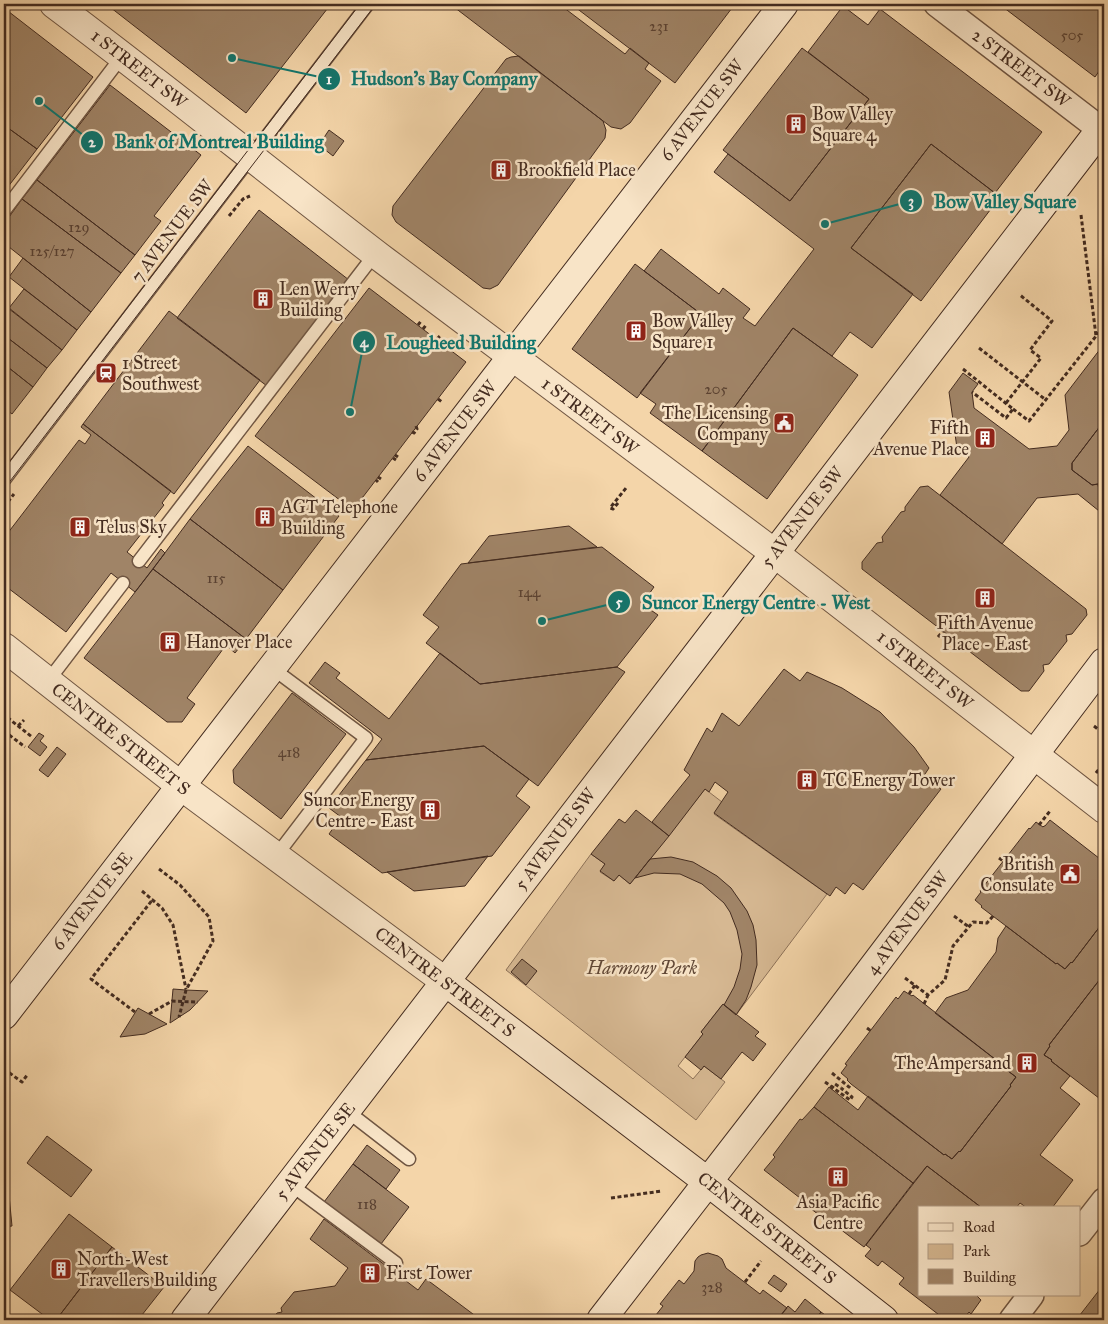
<svg xmlns="http://www.w3.org/2000/svg" width="1108" height="1324" font-family="'IM FELL Great Primer',serif">
	<rect width="100%" height="100%" fill="#f4d5a9"/>
	<filter id="stains"><feTurbulence type="fractalNoise" baseFrequency=".004" numOctaves="4"/><feColorMatrix values="0 0 0 0 .2 0 0 0 0 .09 0 0 0 0 .02 0 0 0 .5 -.17"/></filter>
	<radialGradient id="worn" r=".72"><stop offset=".6" stop-color="#630" stop-opacity="0"/><stop offset="1" stop-color="#630" stop-opacity=".3"/></radialGradient>
	<path fill="#d6b892" stroke="#8d7259" d="M 705,789 L 722,802 L 714,814 L 827,894 L 736,1015 L 722,1005 L 701,1032 L 703,1034 L 678,1066 L 693,1079 L 704,1066 L 725,1082 L 696,1120 L 506,970 L 591,854 L 605,864 L 600,872 L 614,881 L 619,875 L 630,884 Z"/>
	<path fill="#a08467" stroke="#442c20" d="M 106,4 L 331,4 L 246,113 Z
		M 450,4 L 559,4 L 625,54 L 630,48 L 649,63 L 645,69 L 661,81 L 630,123 L 621,129 L 611,127 Z
		M 571,4 L 735,4 L 675,83 Z
		M 999,4 L 1104,4 L 1104,64 L 1095,77 Z
		M 843,6 L 868,25 L 880,9 L 1042,132 L 995,193 L 931,144 L 851,248 L 913,294 L 872,348 L 850,332 L 832,356 L 793,328 L 702,451 L 650,413 L 656,404 L 640,393 L 701,314 L 644,271 L 661,249 L 719,294 L 723,288 L 750,309 L 743,318 L 755,326 L 814,249 L 714,172 L 728,154 L 790,201 L 869,99 L 808,52 Z
		M 4,8 L 93,77 L 37,149 L 4,125 Z
		M 802,48 L 869,99 L 790,201 L 723,150 Z
		M 519,56 L 603,121 L 606,130 L 605,138 L 498,285 L 490,289 L 483,288 L 396,222 L 392,215 L 393,206 L 506,59 L 511,57 Z
		M 110,85 L 201,155 L 154,216 L 161,221 L 135,255 L 37,180 Z
		M 4,125 L 37,149 L 4,192 Z
		M 329,130 L 344,141 L 333,156 L 319,145 Z
		M 931,144 L 1000,197 L 921,301 L 851,248 Z
		M 37,180 L 135,255 L 121,273 L 22,199 Z
		M 22,199 L 121,273 L 91,312 L 4,243 L 4,224 Z
		M 259,210 L 349,280 L 267,386 L 177,318 Z
		M 23,258 L 91,312 L 77,330 L 9,277 Z
		M 635,264 L 701,314 L 637,398 L 572,349 Z
		M 369,288 L 466,362 L 353,510 L 255,436 Z
		M 24,289 L 77,330 L 62,350 L 9,308 Z
		M 4,305 L 62,350 L 47,368 L 4,335 Z
		M 169,311 L 260,380 L 174,494 L 83,424 Z
		M 793,328 L 858,375 L 767,499 L 702,451 Z
		M 4,335 L 47,368 L 33,387 L 4,364 Z
		M 1104,344 L 1104,421 L 1072,463 L 1072,470 L 1092,485 L 1098,484 L 1099,490 L 1104,494 L 1104,515 L 1078,494 L 1037,498 L 1002,544 L 940,495 L 969,457 L 957,448 L 949,392 L 963,373 L 978,384 L 972,392 L 974,408 L 1029,449 L 1057,446 L 1069,430 L 1065,395 Z
		M 4,364 L 33,387 L 12,414 L 4,408 Z
		M 1104,421 L 1104,494 L 1099,490 L 1098,484 L 1092,485 L 1072,470 L 1072,463 Z
		M 83,424 L 171,491 L 162,503 L 164,505 L 127,552 L 147,568 L 161,549 L 165,553 L 135,592 L 111,573 L 66,632 L 4,585 L 4,538 L 79,440 L 85,444 L 91,435 L 81,427 Z
		M 248,446 L 339,516 L 283,590 L 190,519 Z
		M 928,486 L 1086,609 L 1087,615 L 1072,634 L 1066,635 L 1067,641 L 1049,664 L 1043,665 L 1044,671 L 1029,691 L 1021,691 L 862,569 L 862,562 L 877,543 L 883,542 L 882,537 L 901,512 L 905,511 L 905,507 L 920,487 Z
		M 190,519 L 283,590 L 246,639 L 153,569 Z
		M 569,526 L 597,547 L 468,563 L 489,536 Z
		M 602,547 L 654,587 L 642,604 L 658,615 L 617,667 L 480,684 L 426,643 L 439,627 L 423,615 L 461,564 Z
		M 153,569 L 246,639 L 235,653 L 226,645 L 187,698 L 195,704 L 182,722 L 167,722 L 84,658 Z
		M 440,653 L 480,684 L 617,667 L 625,672 L 538,786 L 484,746 L 366,760 L 382,739 L 309,683 L 325,662 L 340,673 L 336,678 L 389,719 Z
		M 784,669 L 800,681 L 807,672 L 842,688 L 880,712 L 914,747 L 929,768 L 923,777 L 941,789 L 863,890 L 853,883 L 845,894 L 836,887 L 830,896 L 714,813 L 728,792 L 715,782 L 709,792 L 705,789 L 669,836 L 652,822 L 690,775 L 684,770 L 707,728 L 712,732 L 722,713 L 739,726 Z
		M 292,693 L 346,734 L 281,819 L 234,783 L 233,770 Z
		M 39,733 L 44,736 L 40,741 L 47,747 L 40,756 L 28,747 Z
		M 484,746 L 529,779 L 516,796 L 530,807 L 492,856 L 382,873 L 329,834 L 341,817 L 329,808 L 366,760 Z
		M 57,747 L 66,754 L 48,777 L 39,770 Z
		M 636,810 L 669,836 L 630,884 L 619,875 L 614,881 L 600,871 L 605,864 L 591,854 L 619,819 L 625,823 Z
		M 1050,820 L 1104,862 L 1104,921 L 1072,963 L 1071,962 L 1065,969 L 1057,963 L 1056,964 L 981,907 L 982,906 L 975,900 L 981,892 L 980,891 L 1029,828 L 1030,829 L 1036,822 L 1043,827 L 1044,826 L 1045,826 Z
		M 488,856 L 465,886 L 414,891 L 387,872 Z
		M 671,857 L 693,862 L 717,876 L 731,888 L 747,911 L 753,925 L 756,940 L 757,965 L 751,987 L 746,1000 L 736,1015 L 724,1005 L 734,987 L 740,969 L 742,954 L 737,930 L 730,912 L 724,903 L 702,884 L 680,874 L 654,873 L 635,878 L 650,859 Z
		M 1104,921 L 1104,974 L 1049,1045 L 1050,1046 L 1044,1055 L 1052,1060 L 1051,1061 L 1070,1076 L 1060,1088 L 1080,1104 L 1040,1155 L 1073,1180 L 1052,1208 L 1027,1208 L 1020,1203 L 1016,1208 L 982,1208 L 927,1166 L 913,1183 L 814,1107 L 829,1087 L 858,1110 L 868,1096 L 944,1155 L 945,1154 L 952,1159 L 959,1151 L 960,1152 L 1011,1086 L 1010,1085 L 1016,1077 L 1008,1071 L 1009,1070 L 935,1013 L 946,998 L 968,990 L 996,952 L 998,938 L 1006,926 L 1056,964 L 1057,963 L 1065,969 L 1071,962 L 1072,963 Z
		M 522,959 L 537,971 L 526,985 L 511,972 Z
		M 1104,974 L 1104,1102 L 1051,1061 L 1052,1060 L 1044,1055 L 1050,1046 L 1049,1045 Z
		M 173,989 L 186,990 L 208,991 L 190,1010 L 170,1023 Z
		M 904,991 L 912,996 L 913,995 L 1009,1070 L 1008,1071 L 1016,1077 L 1010,1085 L 1011,1086 L 960,1152 L 959,1151 L 952,1159 L 945,1154 L 944,1155 L 851,1084 L 847,1080 L 848,1079 L 841,1073 L 847,1065 L 845,1064 L 896,997 L 898,999 Z
		M 723,1004 L 759,1032 L 755,1036 L 766,1044 L 753,1061 L 742,1052 L 721,1079 L 704,1066 L 701,1070 L 685,1057 L 703,1034 L 701,1032 Z
		M 138,1008 L 149,1014 L 167,1024 L 145,1034 L 120,1037 Z
		M 814,1107 L 913,1183 L 864,1247 L 828,1220 L 827,1221 L 798,1199 L 800,1198 L 764,1170 L 775,1157 L 773,1155 L 800,1119 L 802,1120 Z
		M 47,1136 L 92,1170 L 71,1197 L 27,1163 Z
		M 367,1145 L 400,1170 L 386,1189 L 353,1164 Z
		M 353,1164 L 409,1207 L 381,1244 L 324,1202 Z
		M 927,1166 L 982,1208 L 919,1208 L 919,1295 L 976,1295 L 981,1300 L 971,1314 L 969,1312 L 965,1317 L 960,1319 L 955,1320 L 949,1319 L 945,1315 L 943,1318 L 899,1284 L 904,1278 L 882,1261 L 878,1266 L 865,1256 L 871,1249 L 866,1245 Z
		M 7,1175 L 12,1226 L 4,1227 L 4,1176 Z
		M 69,1214 L 112,1247 L 56,1320 L 50,1320 L 10,1290 Z
		M 324,1219 L 418,1290 L 426,1279 L 481,1320 L 271,1320 L 277,1313 L 282,1312 L 281,1308 L 294,1292 L 335,1286 L 348,1268 L 310,1239 Z
		M 112,1247 L 164,1287 L 138,1320 L 56,1320 Z
		M 708,1253 L 718,1256 L 722,1259 L 726,1268 L 760,1294 L 763,1290 L 787,1308 L 777,1320 L 652,1320 L 663,1306 L 660,1304 L 679,1280 L 684,1284 L 694,1271 L 695,1261 L 698,1257 L 701,1255 Z
		M 774,1275 L 787,1284 L 781,1292 L 768,1283 Z
		M 1104,1283 L 1104,1320 L 1076,1320 L 1104,1284 Z
		M 805,1299 L 821,1312 L 815,1320 L 777,1320 L 788,1306 L 795,1312 Z
		M 821,1312 L 832,1320 L 815,1320 Z"/>
	<g fill="none" stroke-linecap="round" stroke-linejoin="round">
		<g stroke="#705642" stroke-width="15">
			<path id="service" d="M 4,211 L 123,55
				M 4,480 L 368,4
				M 139,561 L 375,254
				M 272,668 L 366,738 L 276,856
				M 48,681 L 123,583
				M 347,1111 L 409,1159
				M 290,1184 L 396,1263"/>
		</g>
		<g stroke="#705642" stroke-width="28">
			<path id="minor" d="M 937,4 L 1104,132
				M 1079,1233 L 1104,1201
				M 1012,1320 L 1031,1295"/>
		</g>
		<g stroke="#705642" stroke-width="30">
			<path id="tertiary" d="M 54,4 C 166,88 274,176 385,261 C 514,359 644,455 773,552 C 884,637 994,723 1104,809
				M 4,647 L 181,786 L 446,982"/>
		</g>
		<g stroke="#442c20" stroke-width="30">
			<path id="secondary" d="M 446,982 L 708,1182 L 884,1320
				M 4,1015 L 784,4
				M 185,1320 L 1104,125
				M 601,1320 L 830,1024 L 1104,662"/>
		</g>
		<path stroke="#442c20" stroke-width="3" stroke-dasharray="4 2.5" stroke-linecap="butt" d="M 1081,215 L 1096,336
			M 229,216 L 243,199 L 250,196
			M 418,325 L 421,321
			M 423,329 L 426,325
			M 437,339 L 440,336
			M 448,348 L 451,344
			M 979,348 L 1046,400
			M 451,350 L 454,347
			M 963,369 L 1013,409 L 1006,418 L 972,392
			M 438,399 L 442,402
			M 1006,403 L 1041,358 L 1030,350 L 1052,321 L 1020,295
			M 1013,409 L 1029,421 L 1104,326
			M 412,432 L 414,433 L 417,429 L 416,426
			M 395,455 L 398,457
			M 393,458 L 396,460
			M 378,477 L 381,479
			M 376,480 L 378,482
			M 362,498 L 365,499
			M 359,501 L 362,503
			M 618,503 L 613,509 L 610,508 L 626,488
			M 4,507 L 14,494
			M 938,637 L 943,631
			M 4,724 L 8,718 L 32,737
			M 18,726 L 24,720
			M 1094,726 L 1104,734
			M 4,731 L 25,747
			M 1096,773 L 1104,762
			M 1039,825 L 1050,811
			M 999,858 L 1003,861
			M 159,869 L 180,885 L 209,917 L 213,941 L 186,990 L 179,1017
			M 142,891 L 162,908 L 173,925 L 186,989
			M 954,916 L 969,927
			M 4,956 L 7,958
			M 905,978 L 928,995 L 945,980 L 953,946 L 973,922 L 987,923 L 993,916
			M 909,994 L 915,985
			M 924,1004 L 928,995
			M 135,1012 L 91,979 L 153,899
			M 149,1014 L 172,1001 L 198,1002
			M 867,1028 L 871,1031
			M 4,1069 L 22,1082 L 28,1074
			M 832,1073 L 849,1087 L 851,1084
			M 825,1082 L 850,1100 L 852,1097 L 841,1088
			M 611,1198 L 662,1191
			M 745,1282 L 761,1261"/>
		<use href="#service" stroke="#f8e4c7" stroke-width="12"/>
		<use href="#minor" stroke="#f8e4c7" stroke-width="25"/>
		<use href="#tertiary" stroke="#f8e4c7" stroke-width="28"/>
		<use href="#secondary" stroke="#f8e4c7" stroke-width="28"/>
		<path stroke="#442c20" stroke-width="1" d="M 4,469 L 360,4
			M 4,489 L 376,4"/>
		<path stroke="#442c20" stroke-width="3" stroke-dasharray="4 2.5" stroke-linecap="butt" d="M 831,1089 L 835,1084 L 841,1088"/>
	</g>
	<defs>
		<g id="building-square" transform="scale(1.125)"><rect x="-9" y="-9" width="18" height="18" rx="4" fill="#8f2418" stroke="#f8e4c7"/><path d="M-4-6H4V6H1V3H-1V6H-4ZM-2.5-4.3h1.7v1.8h-1.7ZM.8-4.3h1.7v1.8H.8ZM-2.5-1h1.7V.8h-1.7ZM.8-1h1.7V.8H.8Z" fill="#fff"/></g>
		<g id="station-square" transform="scale(1.125)"><rect x="-9" y="-9" width="18" height="18" rx="4" fill="#8f2418" stroke="#f8e4c7"/><path d="M-3-6H3Q5-6 5-4V2Q5 4 3 4L4.5 6H3L1.5 4h-3L-3 6H-4.5L-3 4Q-5 4-5 2V-4Q-5-6-3-6ZM-3.5-4v3h7v-3ZM-3.5 1v1.5H-2V1ZM2 1v1.5H3.5V1Z" fill="#fff"/></g>
		<g id="civic-square" transform="scale(1.125)"><rect x="-9" y="-9" width="18" height="18" rx="4" fill="#8f2418" stroke="#f8e4c7"/><path d="M-.6-6.5H3V-4.5H.6V-3L4-1V1h2V6H-6V1h2V-1L-.6-3ZM-1.2 2.5V6h2.4V2.5Z" fill="#fff"/></g>
	</defs>
	<g fill-rule="evenodd">
		<use href="#building-square" x="796" y="124"/>
		<use href="#building-square" x="501" y="170"/>
		<use href="#building-square" x="263" y="299"/>
		<use href="#building-square" x="636" y="331"/>
		<use href="#station-square" x="106" y="373"/>
		<use href="#civic-square" x="784" y="423"/>
		<use href="#building-square" x="985" y="438"/>
		<use href="#building-square" x="265" y="517"/>
		<use href="#building-square" x="80" y="527"/>
		<use href="#building-square" x="985" y="598"/>
		<use href="#building-square" x="170" y="642"/>
		<use href="#building-square" x="807" y="780"/>
		<use href="#building-square" x="430" y="810"/>
		<use href="#civic-square" x="1070" y="874"/>
		<use href="#building-square" x="1027" y="1063"/>
		<use href="#building-square" x="838" y="1177"/>
		<use href="#building-square" x="61" y="1269"/>
		<use href="#building-square" x="370" y="1273"/>
	</g>
	<g text-anchor="middle" stroke-width="5" stroke-linejoin="round" paint-order="stroke">
		<g font-size="15" fill="#5b4232">
			<text x="659" y="31">231</text>
			<text x="1072" y="40">505</text>
			<text x="79" y="232">129</text>
			<text x="52" y="256">125/127</text>
			<text x="716" y="394">205</text>
			<text x="216" y="583">115</text>
			<text x="529" y="597">144</text>
			<text x="289" y="757">418</text>
			<text x="367" y="1209">118</text>
			<text x="712" y="1292">328</text>
		</g>
		<g font-size="18" fill="#442c20" stroke="#f8e4c7">
			<text transform="translate(1021 68) rotate(37)" y="6">2 STREET SW</text>
			<text transform="translate(139 69) rotate(38)" y="6">1 STREET SW</text>
			<text transform="translate(702 110) rotate(-52)" y="6">6 AVENUE SW</text>
			<text transform="translate(172 231) rotate(-53)" y="6">7 AVENUE SW</text>
			<text transform="translate(590 416) rotate(37)" y="6">1 STREET SW</text>
			<text transform="translate(455 431) rotate(-52)" y="6">6 AVENUE SW</text>
			<text transform="translate(802 517) rotate(-52)" y="6">5 AVENUE SW</text>
			<text transform="translate(925 670) rotate(38)" y="6">1 STREET SW</text>
			<text transform="translate(121 739) rotate(38)" y="6">CENTRE STREET S</text>
			<text transform="translate(555 839) rotate(-53)" y="6">5 AVENUE SW</text>
			<text transform="translate(92 901) rotate(-52)" y="6">6 AVENUE SE</text>
			<text transform="translate(907 923) rotate(-53)" y="6">4 AVENUE SW</text>
			<text transform="translate(445 982) rotate(37)" y="6">CENTRE STREET S</text>
			<text transform="translate(315 1151) rotate(-52)" y="6">5 AVENUE SE</text>
			<text transform="translate(767 1228) rotate(38)" y="6">CENTRE STREET S</text>
		</g>
		<g font-size="18" fill="#442c20" stroke="#f8e4c7" text-anchor="start">
			<text x="812" y="120">Bow Valley<tspan x="812" dy="21">Square 4</tspan></text>
			<text x="517" y="176">Brookfield Place</text>
			<text x="279" y="295">Len Werry<tspan x="279" dy="21">Building</tspan></text>
			<text x="652" y="327">Bow Valley<tspan x="652" dy="21">Square 1</tspan></text>
			<text x="122" y="369">1 Street<tspan x="122" dy="21">Southwest</tspan></text>
			<text x="768" y="419" text-anchor="end">The Licensing<tspan x="768" dy="21">Company</tspan></text>
			<text x="969" y="434" text-anchor="end">Fifth<tspan x="969" dy="21">Avenue Place</tspan></text>
			<text x="281" y="513">AGT Telephone<tspan x="281" dy="21">Building</tspan></text>
			<text x="96" y="533">Telus Sky</text>
			<text x="985" y="629" text-anchor="middle">Fifth Avenue<tspan x="985" dy="21">Place - East</tspan></text>
			<text x="186" y="648">Hanover Place</text>
			<text x="823" y="786">TC Energy Tower</text>
			<text x="414" y="806" text-anchor="end">Suncor Energy<tspan x="414" dy="21">Centre - East</tspan></text>
			<text x="1054" y="870" text-anchor="end">British<tspan x="1054" dy="21">Consulate</tspan></text>
			<text x="1011" y="1069" text-anchor="end">The Ampersand</text>
			<text x="838" y="1208" text-anchor="middle">Asia Pacific<tspan x="838" dy="21">Centre</tspan></text>
			<text x="77" y="1265">North-West<tspan x="77" dy="21">Travellers Building</tspan></text>
			<text x="386" y="1279">First Tower</text>
		</g>
		<g font-size="18" font-style="italic" fill="#614837" stroke="#f8e4c7">
			<text x="642" y="974">Harmony Park</text>
		</g>
	</g>
	<path fill="none" stroke="#0f766e" stroke-width="2" d="M232 58L329 79M39 101L92 142M825 224L911 201M350 412L364 342M542 621L619 602"/>
	<g fill="#0f766e" stroke="#f8e4c7" stroke-width="2">
		<circle cx="232" cy="58" r="5"/>
		<circle cx="39" cy="101" r="5"/>
		<circle cx="825" cy="224" r="5"/>
		<circle cx="350" cy="412" r="5"/>
		<circle cx="542" cy="621" r="5"/>
		<circle cx="329" cy="79" r="12"/>
		<circle cx="92" cy="142" r="12"/>
		<circle cx="911" cy="201" r="12"/>
		<circle cx="364" cy="342" r="12"/>
		<circle cx="619" cy="602" r="12"/>
	</g>
	<g font-size="15" text-anchor="middle" font-weight="bold" fill="#fff">
		<text x="329" y="84">1</text>
		<text x="92" y="147">2</text>
		<text x="911" y="206">3</text>
		<text x="364" y="347">4</text>
		<text x="619" y="607">5</text>
	</g>
	<g font-size="19" text-anchor="middle" font-weight="bold" fill="#0f766e" stroke="#f8e4c7" stroke-width="5" stroke-linejoin="round" paint-order="stroke">
		<text x="444" y="85">Hudson's Bay Company</text>
		<text x="219" y="148">Bank of Montreal Building</text>
		<text x="1005" y="208">Bow Valley Square</text>
		<text x="461" y="349">Lougheed Building</text>
		<text x="756" y="609">Suncor Energy Centre - West</text>
	</g>
	<rect width="1108" height="1324" fill="none" stroke="#f4d5a9" stroke-width="20"/>
	<rect x="5" y="5" width="1098" height="1314" fill="none" stroke="#442c20" stroke-width="2.5"/>
	<rect x="10" y="10" width="1088" height="1304" fill="none" stroke="#442c20"/>
	<rect x="918" y="1206" width="162" height="90" fill="#f8e4c7" stroke="#b09a84"/>
	<rect x="928" y="1223" width="25" height="8" fill="#f8e4c7" stroke="#b09a84"/>
	<text x="963" y="1232" font-size="15" fill="#442c20">Road</text>
	<rect x="928" y="1244" width="25" height="15" fill="#d6b892" stroke="#b09a84"/>
	<text x="963" y="1256" font-size="15" fill="#442c20">Park</text>
	<rect x="928" y="1269" width="25" height="15" fill="#a08467" stroke="#b09a84"/>
	<text x="963" y="1282" font-size="15" fill="#442c20">Building</text>
	<rect width="100%" height="100%" filter="url(#stains)"/>
	<rect width="100%" height="100%" fill="url(#worn)"/>
</svg>
